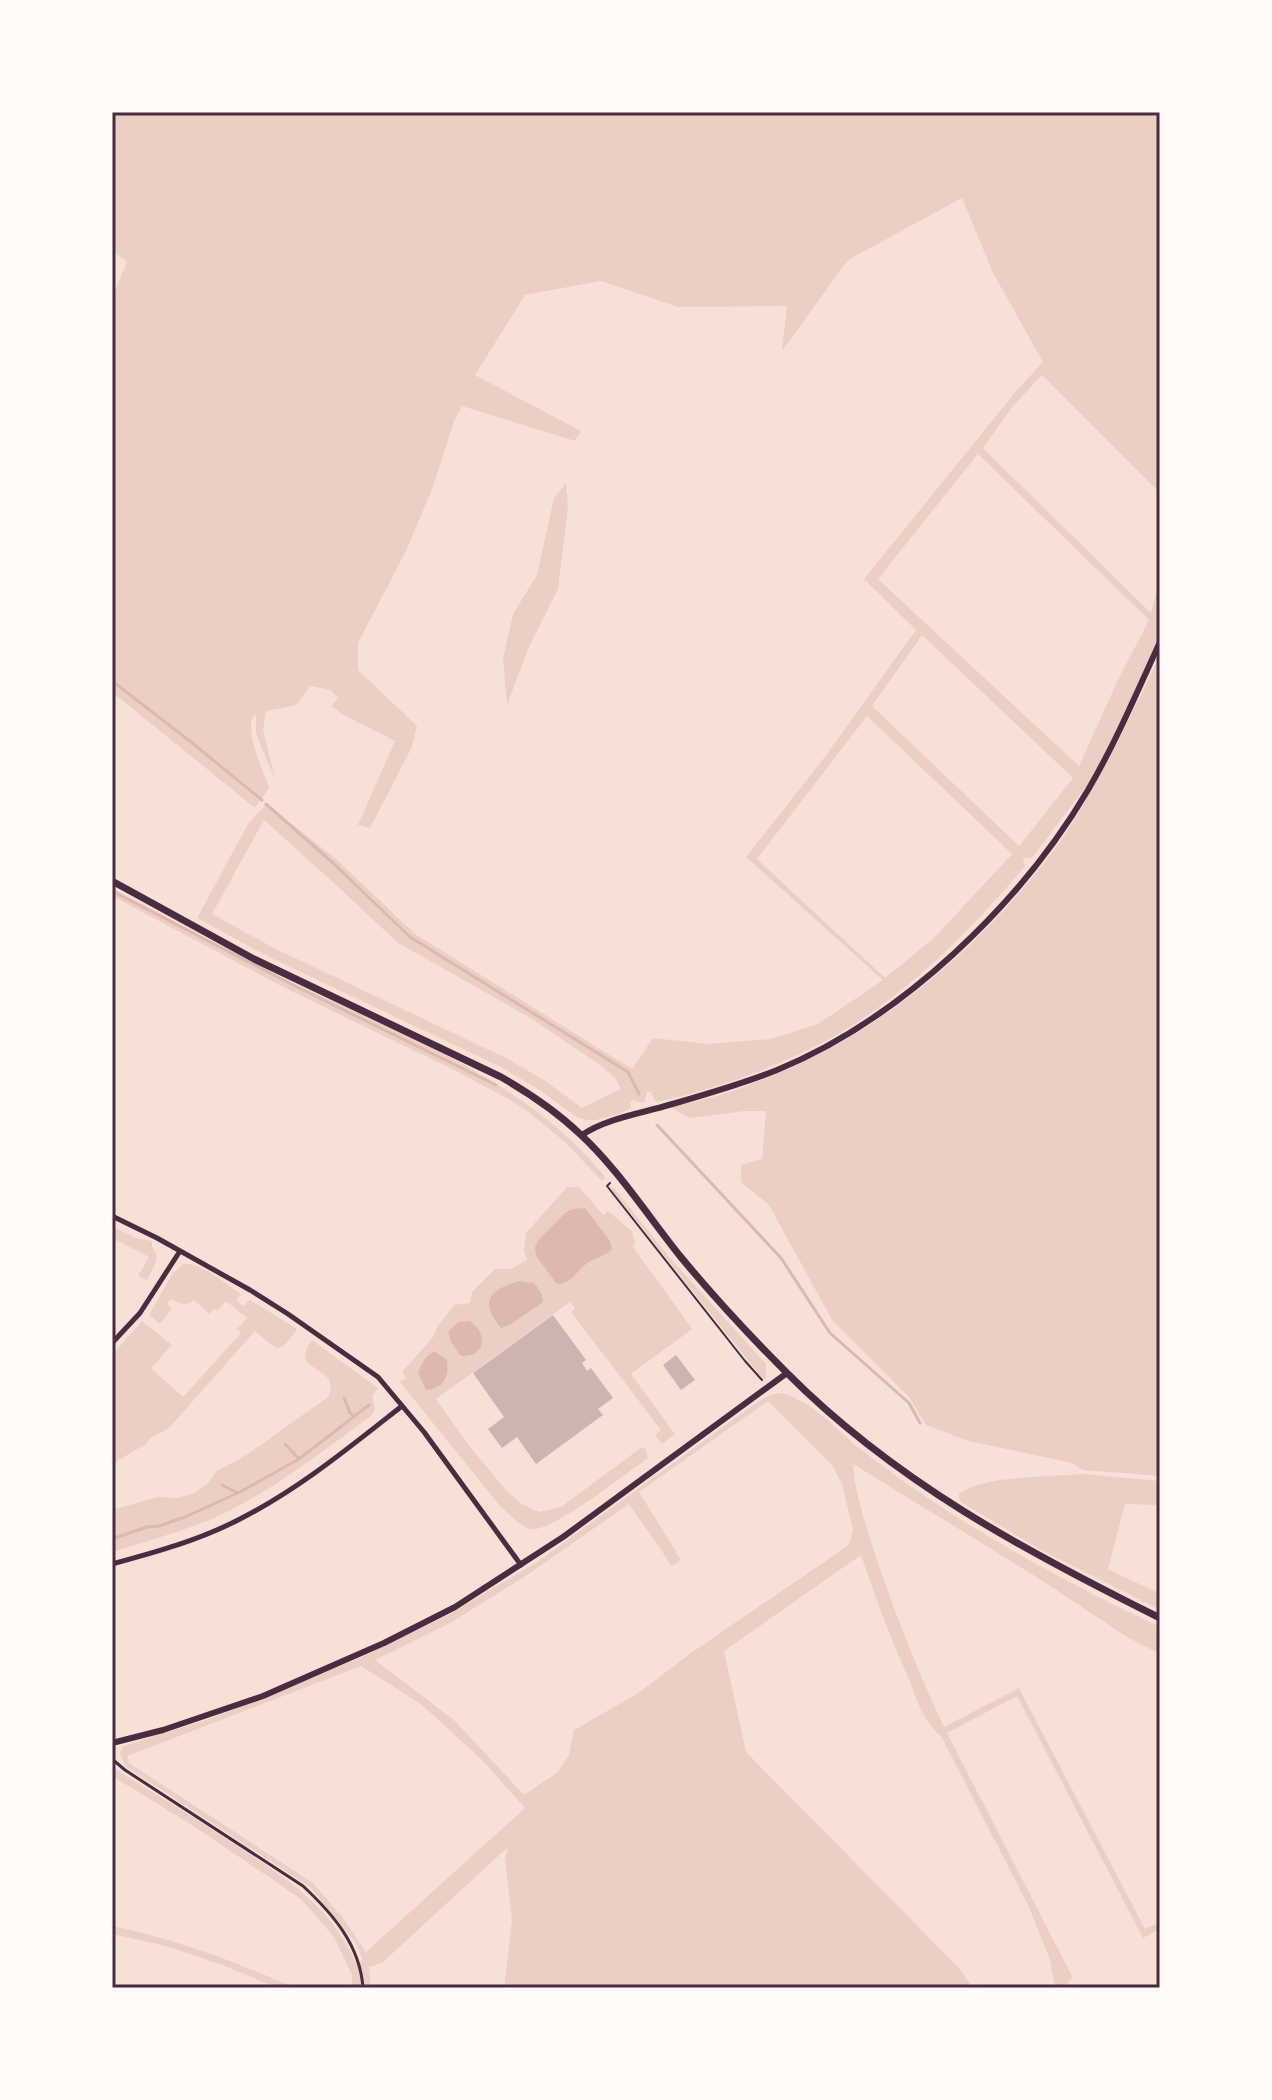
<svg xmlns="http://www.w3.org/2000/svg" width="1272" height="2100" font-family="'Golos Text',sans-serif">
	<rect width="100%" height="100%" fill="#f7e1d7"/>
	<path fill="#ebcfc5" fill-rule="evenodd" d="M 112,112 L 1160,112 L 1160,493 L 1042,375 L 1013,406 L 983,448 L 1151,613 L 1160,577 L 1160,642 L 1100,768 L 1032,858 L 1023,858 L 1025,866 C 971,931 907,995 833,1037 C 780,1066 720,1088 661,1101 L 655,1101 L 651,1092 L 647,1092 L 645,1101 L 642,1103 L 634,1100 L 630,1102 L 631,1108 L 619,1114 L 596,1120 L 585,1120 L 577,1117 L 538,1089 L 501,1067 L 269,957 L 197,918 L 248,824 L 266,804 L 335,858 L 415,934 L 632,1069 L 653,1038 L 708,1044 L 771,1039 L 818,1024 L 883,980 L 746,857 L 821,762 L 916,630 L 864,579 L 1017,390 L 1043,362 L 993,273 L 962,198 L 848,260 L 782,351 L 787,306 L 678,307 L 601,281 L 525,295 L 475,375 L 581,431 L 575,441 L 462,406 L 454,421 L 433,487 L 406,551 L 358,643 L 358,670 L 417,726 L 412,747 L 370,828 L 358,825 L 395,741 L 345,716 L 331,706 L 338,698 L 331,690 L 310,686 L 297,705 L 266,711 L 263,730 L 275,779 L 256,734 L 256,715 L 253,716 C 245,734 263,769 269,788 L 255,808 L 112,692 L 112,298 L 127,262 L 112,250 ZM 978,454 L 1149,620 L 1118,680 L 1079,766 L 878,579 ZM 922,635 L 1073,778 L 1019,846 L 872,706 ZM 867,716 L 1012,854 L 934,938 L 885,978 L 757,859 ZM 264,820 L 335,884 L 398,943 L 529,1017 L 600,1065 L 615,1078 L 621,1089 L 582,1108 L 544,1080 L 506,1058 L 274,948 L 212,914 Z
		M 566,483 L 568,507 L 558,589 L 529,647 L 507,705 L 503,659 L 513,614 L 537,575 L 554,498 Z
		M 1160,653 L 1160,1476 L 1083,1470 L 1072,1463 L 965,1440 L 926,1425 L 909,1397 L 832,1320 L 769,1205 L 741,1182 L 741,1165 L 762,1159 L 766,1111 L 745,1111 L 690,1118 L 667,1106 C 701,1103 735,1091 766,1078 C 883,1033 983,945 1057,846 C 1082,811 1101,773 1121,735 C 1134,708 1149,681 1160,653 Z
		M 112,888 C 162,914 211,942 262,968 C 379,1026 522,1073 605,1177 L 602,1181 L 566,1143 L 530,1113 L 505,1097 L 450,1068 L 285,988 L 112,896 Z
		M 567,1187 L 579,1187 L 603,1215 L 608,1211 L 632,1231 L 635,1243 L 633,1247 L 692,1329 L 631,1374 L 675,1434 L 662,1444 L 655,1435 L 661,1430 L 571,1312 L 575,1308 L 570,1302 L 436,1399 L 467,1443 L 505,1489 L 522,1504 L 539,1512 L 561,1507 L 642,1447 L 646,1450 L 648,1458 C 628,1472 550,1534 530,1529 C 519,1526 508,1513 500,1506 L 400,1382 L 406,1378 L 402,1372 L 433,1337 L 438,1326 L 454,1305 L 470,1303 L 472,1292 L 495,1269 L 511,1269 L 527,1260 L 524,1250 L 526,1233 ZM 566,1212 L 606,1255 C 600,1258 591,1260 586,1263 C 575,1272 573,1283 557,1284 L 535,1247 L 538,1240 Z
		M 614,1188 L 670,1258 L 766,1364 L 766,1378 L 763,1379 L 746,1358 L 611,1189 Z
		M 112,1226 L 136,1238 L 152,1241 L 152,1247 C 162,1258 153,1268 147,1280 L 138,1276 L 149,1257 L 112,1238 Z
		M 184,1264 C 201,1262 227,1285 241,1294 L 236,1300 L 243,1306 L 250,1300 L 297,1329 C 277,1358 278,1349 255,1331 L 169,1428 L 149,1439 L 146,1444 L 112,1464 L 112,1355 L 142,1321 L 172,1345 L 151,1368 L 183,1397 L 241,1333 L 237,1329 L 247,1318 L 226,1301 L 217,1311 L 214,1309 L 209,1314 L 194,1300 C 186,1307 180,1304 171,1299 L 167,1304 L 172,1309 L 160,1324 L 149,1315 L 173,1273 Z
		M 312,1340 L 378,1388 L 372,1396 L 375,1409 L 372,1415 C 326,1449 280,1485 229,1511 C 192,1529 151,1540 112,1552 L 112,1510 L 157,1497 L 178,1498 L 194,1493 L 207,1484 L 217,1471 L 248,1454 L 328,1397 L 331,1390 L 329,1379 C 313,1364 295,1364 312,1340 Z
		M 780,1393 C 810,1398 839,1433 864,1452 C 954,1522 1057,1578 1160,1627 L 1160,1654 L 1127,1637 L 1032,1574 L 853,1464 C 855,1495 866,1525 875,1554 C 895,1614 917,1669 944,1727 L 1019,1688 L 1145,1929 L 1160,1922 L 1160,1929 L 1143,1938 L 1017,1696 L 947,1733 L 1073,1978 L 1068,1982 L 1069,1988 L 1055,1988 L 1050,1960 L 1028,1905 L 941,1736 C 923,1722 916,1697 908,1677 C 890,1637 875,1596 861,1555 L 724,1651 L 746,1752 L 958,1967 L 973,1988 L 504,1988 L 512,1920 L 505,1859 L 508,1847 L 382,1963 L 369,1967 L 371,1988 L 352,1988 L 352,1975 L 334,1937 L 301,1899 L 192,1825 L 112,1776 L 112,1767 C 152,1792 192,1816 231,1842 C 283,1876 329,1904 356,1963 L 363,1960 L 355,1942 L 310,1887 L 125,1766 L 120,1753 L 124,1746 L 212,1718 L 297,1684 L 360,1658 L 448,1615 L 537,1562 L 753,1405 L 770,1395 ZM 768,1401 L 832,1465 L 842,1484 L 853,1530 L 849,1545 L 691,1653 L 637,1694 L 574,1730 L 569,1755 L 558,1772 L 524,1795 L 455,1721 L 375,1660 L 450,1623 L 527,1575 L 629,1504 L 672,1566 L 681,1560 L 639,1492 ZM 361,1666 L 422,1705 L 482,1760 L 525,1808 L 366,1952 L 343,1918 L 313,1883 L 129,1763 L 127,1756 Z
		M 1082,1474 L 1160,1481 L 1160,1505 L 1125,1504 L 1108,1569 L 1160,1594 L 1160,1610 L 1043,1551 L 961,1502 L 959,1498 L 959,1494 C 984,1475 1050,1477 1082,1474 Z
		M 112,1926 C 176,1939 236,1962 296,1988 L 277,1988 L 225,1966 L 166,1946 L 112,1934 Z"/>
	<path fill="#dcb8b0" d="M 585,1208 L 610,1241 L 612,1249 C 605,1257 598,1257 589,1262 C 577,1269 573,1284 557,1284 L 536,1256 L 535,1247 L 538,1240 L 566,1212 L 573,1209 Z
		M 519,1281 L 534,1283 L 542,1294 L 543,1302 L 510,1325 L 501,1328 C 478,1301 490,1290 519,1281 Z
		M 470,1321 C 489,1334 485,1357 461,1356 L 451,1342 L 448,1332 L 458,1322 Z
		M 435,1352 L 447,1360 C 449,1376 445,1388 426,1390 L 418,1373 C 422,1364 425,1354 435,1352 Z"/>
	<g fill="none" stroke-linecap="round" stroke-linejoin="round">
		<path stroke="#dcb8b0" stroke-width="3" d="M 112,681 L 191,742 L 262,800
			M 266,804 L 333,863 L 410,937 L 628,1072 L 639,1094
			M 112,891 L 293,985 L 496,1085
			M 657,1125 L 781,1258 L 830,1333 L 909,1403 L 920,1423
			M 344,1398 L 350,1413 L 353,1415
			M 285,1444 L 299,1459
			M 222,1485 L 236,1492
			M 112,1539 L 147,1527 L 159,1526 L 185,1517 L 240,1492 L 299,1459 L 369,1405"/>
	</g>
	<path fill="#ccb4b1" d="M 553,1315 L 586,1360 L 582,1363 L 587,1371 L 591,1368 L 613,1398 L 598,1409 L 603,1415 L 536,1464 L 517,1437 L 502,1448 L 488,1429 L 504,1417 L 473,1373 Z
		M 676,1355 L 695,1380 L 681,1390 L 663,1365 Z"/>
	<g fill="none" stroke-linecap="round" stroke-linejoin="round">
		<path stroke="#4a2c40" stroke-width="2" d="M 610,1183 L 607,1186 L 745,1361 L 762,1380"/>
		<path stroke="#4a2c40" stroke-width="3" d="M 112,1759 L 125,1770 L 303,1886 C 333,1914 360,1945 363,1988"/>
		<path stroke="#4a2c40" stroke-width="5" d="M 112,1216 L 157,1238 L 250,1290 L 288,1314 L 378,1377 L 424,1432 L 521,1565
			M 112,1343 L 140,1313 L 180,1251
			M 112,1564 C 156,1552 200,1540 240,1519 C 299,1489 351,1446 402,1406"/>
		<path stroke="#4a2c40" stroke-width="6" d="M 582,1135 C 604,1120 636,1114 662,1107 C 700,1096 740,1085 777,1070 C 901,1019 1020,905 1088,790 C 1116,742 1137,692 1160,642
			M 112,1743 L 163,1730 L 263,1696 L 384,1643 L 455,1607 L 563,1537 L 787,1373"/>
		<path stroke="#4a2c40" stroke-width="7" d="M 112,881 L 254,959 L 501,1077 C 529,1093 556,1111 580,1134 C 617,1168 648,1216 680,1256 C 713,1296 749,1335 786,1372 C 894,1481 1025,1551 1160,1618"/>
	</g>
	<rect width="1272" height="2100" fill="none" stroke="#fffaf5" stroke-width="228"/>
	<rect x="114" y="114" width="1044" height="1872" fill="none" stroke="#4a2c40" stroke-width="3"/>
</svg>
